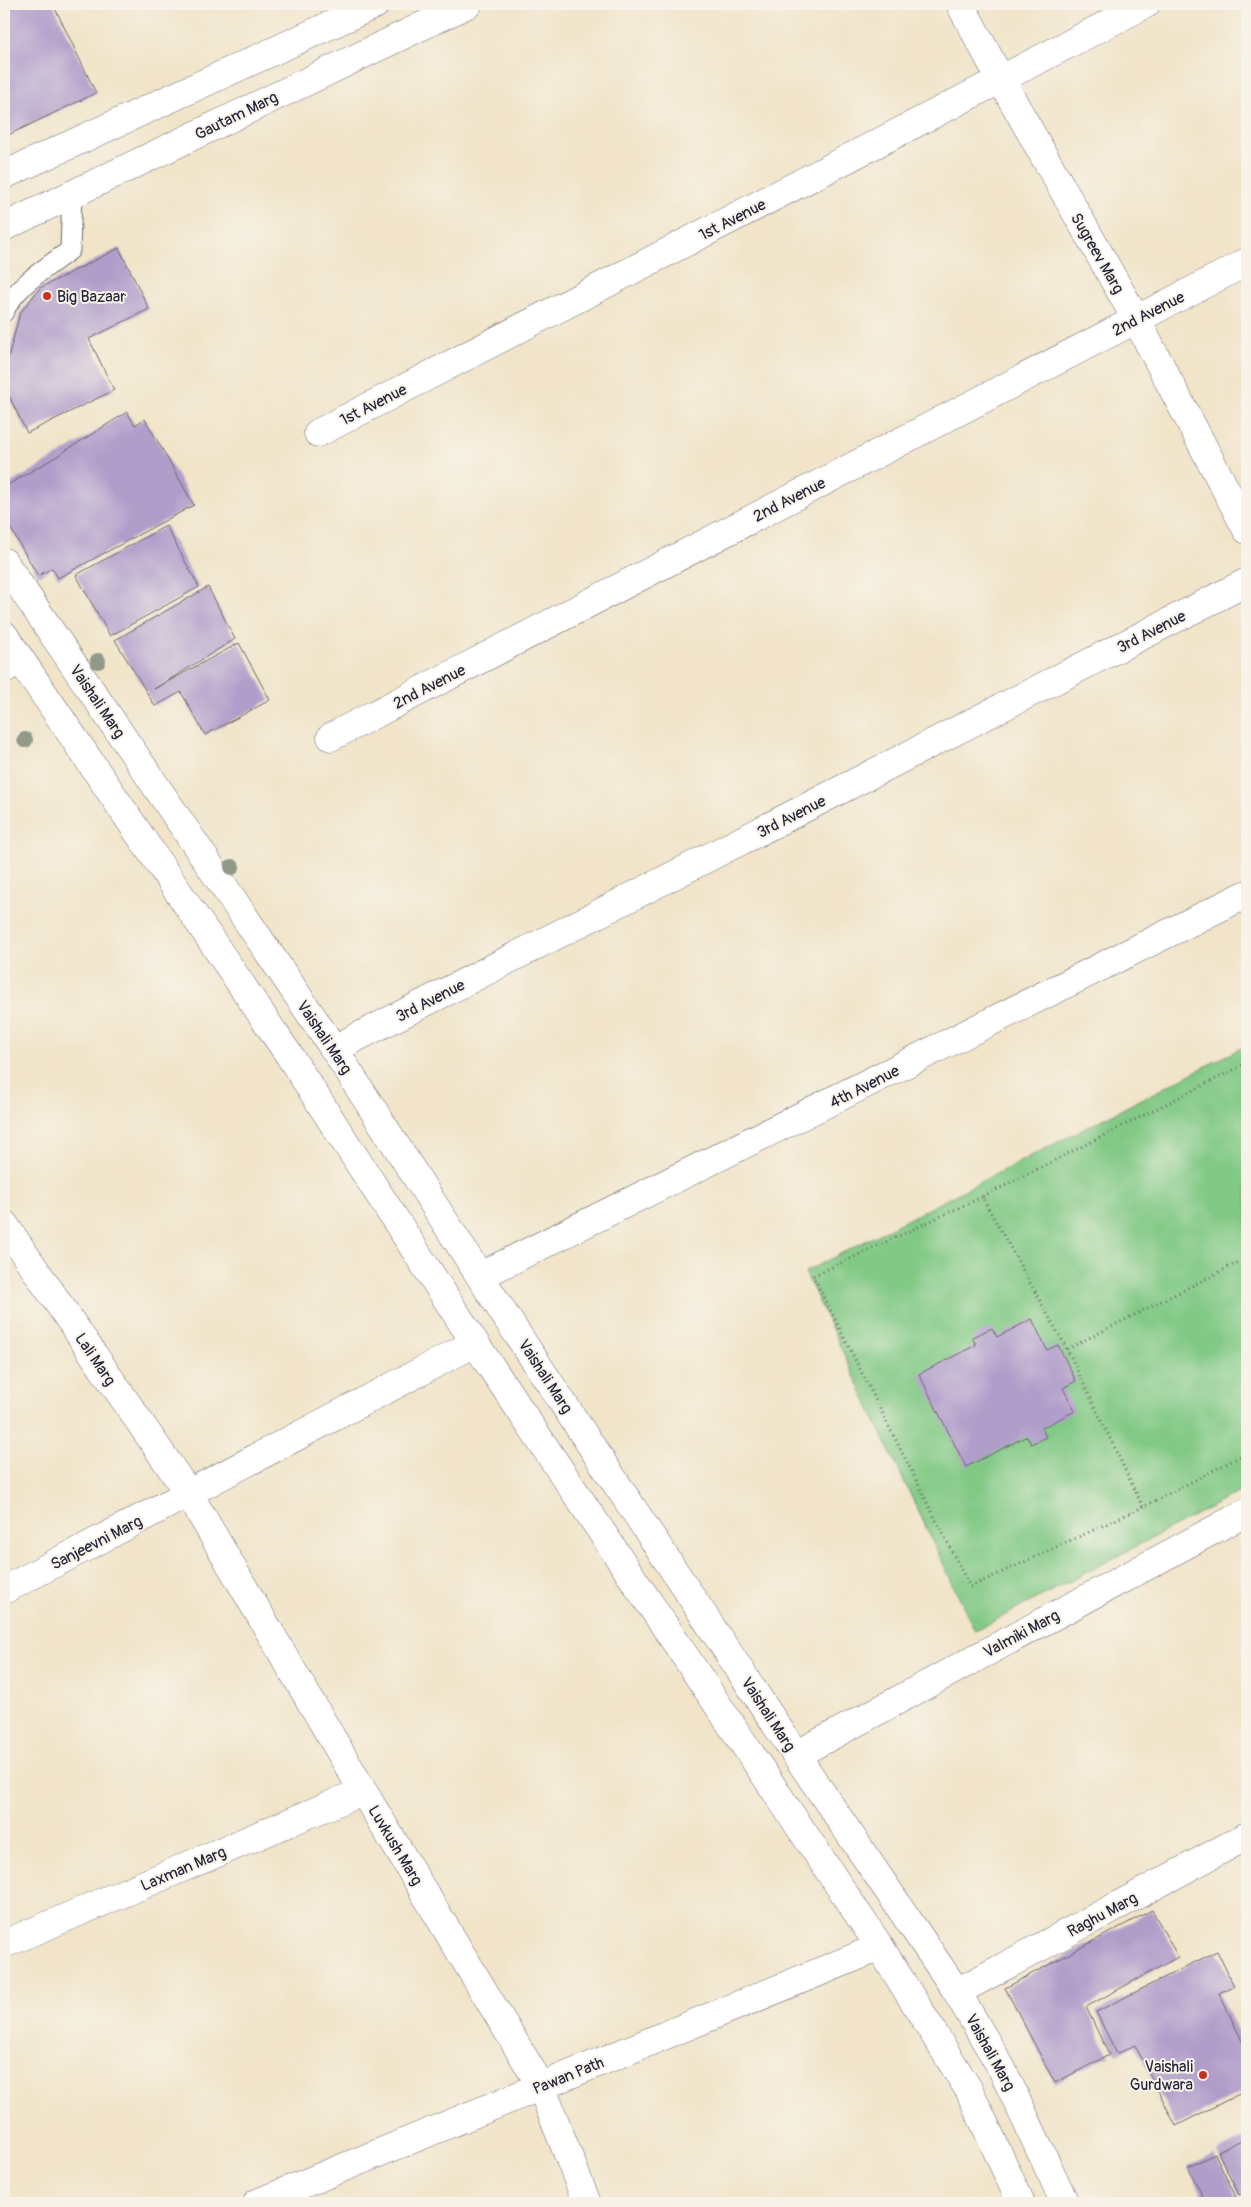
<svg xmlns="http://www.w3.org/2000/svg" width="1251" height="2207" font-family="Pangolin,sans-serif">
	<rect width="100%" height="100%" fill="#f7f3e8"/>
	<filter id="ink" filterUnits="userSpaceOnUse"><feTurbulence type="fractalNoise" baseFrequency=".02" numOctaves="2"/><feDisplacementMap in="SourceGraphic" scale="10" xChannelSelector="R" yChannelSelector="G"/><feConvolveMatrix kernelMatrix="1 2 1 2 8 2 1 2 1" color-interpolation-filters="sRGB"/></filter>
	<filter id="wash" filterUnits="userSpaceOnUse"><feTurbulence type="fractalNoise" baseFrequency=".0096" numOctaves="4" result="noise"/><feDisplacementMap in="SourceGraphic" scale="20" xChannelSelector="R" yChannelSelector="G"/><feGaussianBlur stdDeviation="1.12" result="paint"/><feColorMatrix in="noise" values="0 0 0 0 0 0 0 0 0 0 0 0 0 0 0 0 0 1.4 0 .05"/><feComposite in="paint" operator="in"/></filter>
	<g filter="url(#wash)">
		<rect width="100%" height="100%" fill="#f1e4c9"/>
		<path fill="#81c985" stroke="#527660" d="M 1247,1045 L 1247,1488 L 975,1631 L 805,1272 Z"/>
		<g id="blocks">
			<path fill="#b09dca" d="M 4,4 L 53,4 L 96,93 L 4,137 Z
				M 119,248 L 149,309 L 89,339 L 114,390 L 27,433 L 4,386 L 4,373 L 20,313 L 40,288 Z
				M 127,412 L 135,425 L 145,419 L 194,505 L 58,578 L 52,568 L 38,576 L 4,517 L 4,487 L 54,458 Z
				M 166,526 L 199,587 L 110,636 L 76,575 Z
				M 208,587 L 235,639 L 154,689 L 239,643 L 270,700 L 205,735 L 181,692 L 155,706 L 115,640 Z
				M 1032,1319 L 1047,1350 L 1058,1345 L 1076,1381 L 1063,1388 L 1075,1411 L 1042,1428 L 1046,1437 L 1031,1444 L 1027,1436 L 966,1467 L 919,1374 L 976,1345 L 972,1337 L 992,1328 L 997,1337 Z
				M 1152,1910 L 1178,1957 L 1086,2007 L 1109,2055 L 1055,2083 L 1005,1988 Z
				M 1217,1951 L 1234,1986 L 1219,1993 L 1247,2051 L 1247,2090 L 1176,2126 L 1135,2045 L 1117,2054 L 1096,2012 Z
				M 1245,2138 L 1247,2143 L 1247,2191 L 1239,2195 L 1218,2152 Z
				M 1215,2154 L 1236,2197 L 1223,2203 L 1206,2203 L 1188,2167 Z"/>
		</g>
	</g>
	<g filter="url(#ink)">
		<use href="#blocks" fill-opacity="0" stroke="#6a666d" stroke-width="1"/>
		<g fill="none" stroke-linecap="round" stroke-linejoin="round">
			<g stroke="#6a666d" stroke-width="21">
				<path id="service" d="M 4,312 C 15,286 48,267 70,250 L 72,193"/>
			</g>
			<g stroke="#6a666d" stroke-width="29">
				<path id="minor" d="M 960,4 L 1001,80 L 1136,319 L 1247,530
					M 318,433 L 1146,4
					M 4,669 L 20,660
					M 331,737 L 1247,262
					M 334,1049 L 1247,582
					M 4,1224 L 189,1494 L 363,1791 L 541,2086 L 587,2203
					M 480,1276 L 1247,894
					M 4,1590 L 475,1343
					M 796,1755 L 1247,1512
					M 4,1944 L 363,1791
					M 957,1992 L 1247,1836
					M 257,2203 L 880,1947"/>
			</g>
			<g stroke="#6a666d" stroke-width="29">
				<path id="tertiary" d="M 4,175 L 376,4
					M 4,227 L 468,4
					M 4,562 L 334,1049 L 508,1320 L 796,1755 L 957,1992 L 1002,2069 L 1065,2203
					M 4,635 L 289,1055 L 475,1343 L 880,1947 L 969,2090 L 1021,2203"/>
			</g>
			<path stroke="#6a666d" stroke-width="3" stroke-dasharray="1 4" stroke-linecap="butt" d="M 1247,1063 L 982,1197 L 1067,1349 L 1143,1507 L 1247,1453
				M 982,1197 L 813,1276 L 970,1587 L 1143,1507
				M 1067,1349 L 1247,1258"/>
			<use href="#service" stroke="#fff" stroke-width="19"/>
			<use href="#minor" stroke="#fff" stroke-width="28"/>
			<use href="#tertiary" stroke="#fff" stroke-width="28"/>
		</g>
		<g fill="#919989">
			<circle cx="98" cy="661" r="8"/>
			<circle cx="25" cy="740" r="8"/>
			<circle cx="232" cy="867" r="8"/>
		</g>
	</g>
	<g fill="#c8321e" stroke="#f7f3e8" stroke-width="2">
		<circle cx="47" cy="296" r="5"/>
		<circle cx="1203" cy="2075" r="5"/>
	</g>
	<g text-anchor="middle" stroke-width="4" stroke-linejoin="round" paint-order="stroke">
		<g font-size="16" fill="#22223b" stroke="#f7f3e8">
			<text transform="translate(236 115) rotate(-26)" y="6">Gautam Marg</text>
			<text transform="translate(732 219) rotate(-27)" y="6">1st Avenue</text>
			<text transform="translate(1098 253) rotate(60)" y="6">Sugreev Marg</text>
			<text transform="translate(1148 313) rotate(-27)" y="6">2nd Avenue</text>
			<text transform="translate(373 404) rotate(-27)" y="6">1st Avenue</text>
			<text transform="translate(789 499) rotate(-27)" y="6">2nd Avenue</text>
			<text transform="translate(1151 631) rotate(-27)" y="6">3rd Avenue</text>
			<text transform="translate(429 686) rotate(-27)" y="6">2nd Avenue</text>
			<text transform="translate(98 701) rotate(56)" y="6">Vaishali Marg</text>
			<text transform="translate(791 816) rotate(-27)" y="6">3rd Avenue</text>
			<text transform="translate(430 1000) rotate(-27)" y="6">3rd Avenue</text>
			<text transform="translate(325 1037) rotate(56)" y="6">Vaishali Marg</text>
			<text transform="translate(864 1086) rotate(-27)" y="6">4th Avenue</text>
			<text transform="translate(96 1359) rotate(56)" y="6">Lali Marg</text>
			<text transform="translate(546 1376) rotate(57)" y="6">Vaishali Marg</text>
			<text transform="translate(96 1542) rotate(-27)" y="6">Sanjeevni Marg</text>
			<text transform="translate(1021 1633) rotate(-28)" y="6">Valmiki Marg</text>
			<text transform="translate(769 1714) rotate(57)" y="6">Vaishali Marg</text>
			<text transform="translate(396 1845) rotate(59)" y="6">Luvkush Marg</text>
			<text transform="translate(183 1868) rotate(-23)" y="6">Laxman Marg</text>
			<text transform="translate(1102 1914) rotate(-28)" y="6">Raghu Marg</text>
			<text transform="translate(991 2052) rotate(61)" y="6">Vaishali Marg</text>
			<text transform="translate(568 2075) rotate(-22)" y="6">Pawan Path</text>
		</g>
		<g font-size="16" fill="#22223b" stroke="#f7f3e8" text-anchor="start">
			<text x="57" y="302">Big Bazaar</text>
			<text x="1193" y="2072" text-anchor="end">Vaishali<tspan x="1193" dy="18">Gurdwara</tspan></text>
		</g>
	</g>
	<rect width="1251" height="2207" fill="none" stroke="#f7f3e8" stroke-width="20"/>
</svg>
